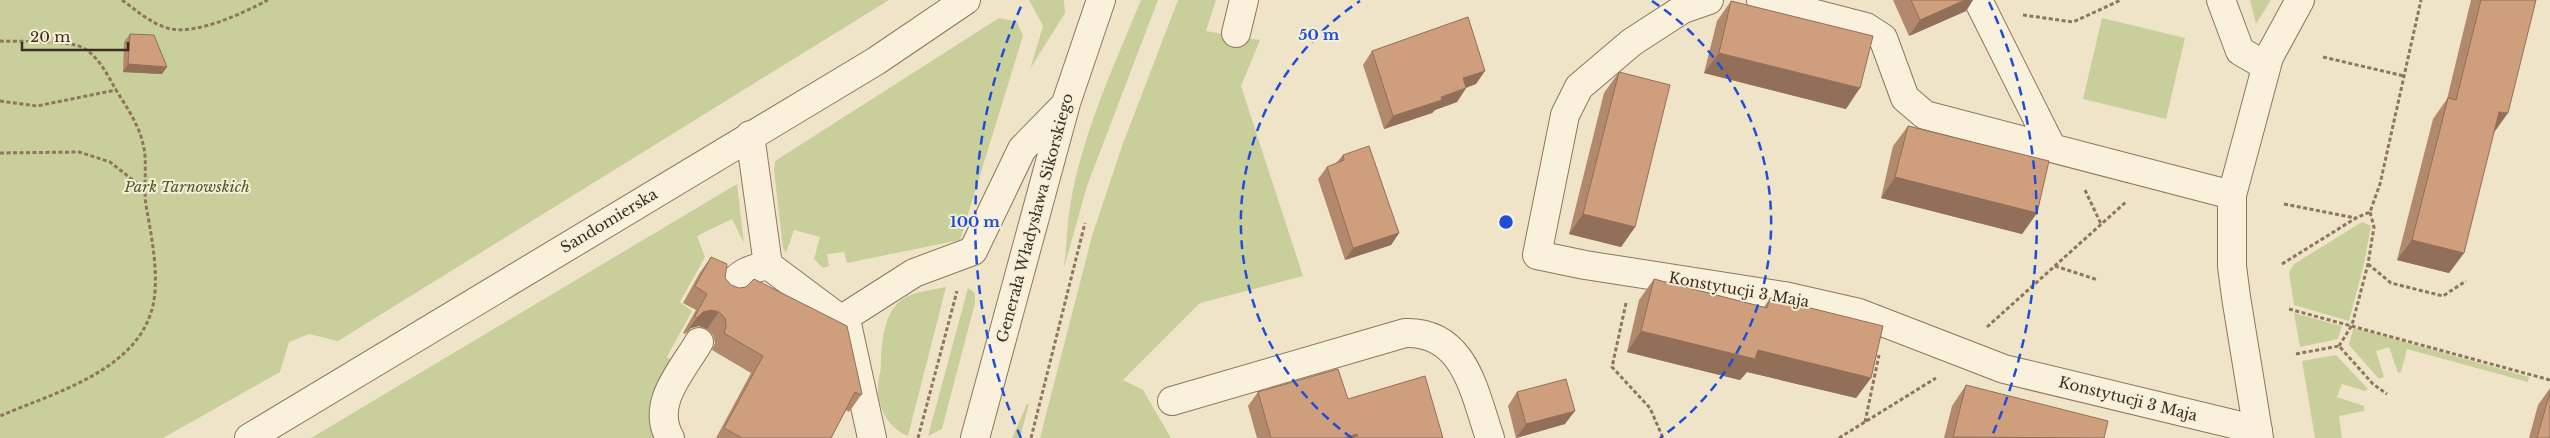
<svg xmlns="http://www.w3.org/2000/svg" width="2550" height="438" font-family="'Libre Baskerville',serif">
	<rect width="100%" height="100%" fill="#f0e4c8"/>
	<path fill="#c9cf9b" d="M 0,0 L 889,0 L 338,341 L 309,334 L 289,342 L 280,372 L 163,438 L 0,438 Z
		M 1029,0 L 1064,0 L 1065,13 L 1030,69 L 1043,26 Z
		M 1141,0 L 1158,0 L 1087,186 L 1064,268 C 1067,244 1067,219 1072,195 C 1085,128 1115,63 1141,0 Z
		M 1178,0 L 1216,0 L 1206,31 L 1260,40 L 1241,86 L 1303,276 L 1200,303 L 1123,380 L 1143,390 L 1171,438 L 1040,438 L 1092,236 L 1122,146 Z
		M 2250,0 L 2271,0 L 2256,24 Z
		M 999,18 L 1017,22 L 1023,36 L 960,240 L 847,263 L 844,252 L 827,254 L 829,266 L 823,268 L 814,259 L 820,237 L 794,230 L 786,253 L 783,248 L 774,171 L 775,161 Z
		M 2102,18 L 2185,38 L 2166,119 L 2083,99 Z
		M 737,184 L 744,243 L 732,219 L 697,236 L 705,257 L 680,302 L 692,311 L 667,357 L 672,361 C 657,389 643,406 656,438 L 311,438 Z
		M 2362,222 L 2371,226 L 2364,264 L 2349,321 L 2294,305 L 2289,272 L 2294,264 Z
		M 946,287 L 908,436 C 888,428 877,407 878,386 C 878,379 881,371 881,364 C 881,346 884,318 896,305 C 909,291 929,291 946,287 Z
		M 968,288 L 975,293 L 975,303 L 942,429 L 928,436 Z
		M 2294,313 L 2342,326 L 2338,339 L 2300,347 Z
		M 2355,328 L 2529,377 L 2528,382 L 2407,349 L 2401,372 L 2398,373 L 2389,347 L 2376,351 L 2384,377 L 2379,379 L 2349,345 L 2353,329 Z
		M 2336,355 L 2368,389 L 2365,391 L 2342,384 L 2337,397 L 2364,406 L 2364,411 L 2339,416 L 2342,438 L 2315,438 L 2302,361 Z
		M 1027,404 L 1029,404 L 1020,438 L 1012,438 Z"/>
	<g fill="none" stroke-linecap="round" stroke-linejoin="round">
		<g stroke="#8d765c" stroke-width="30">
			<path id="minor" d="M 1709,0 L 1683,9 L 1632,42 L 1579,87 L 1565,115 L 1537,255 L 1585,265 L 1784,296 L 1859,313 L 2004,369 L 2258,430
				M 1761,0 L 1866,27 L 1883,38 L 1905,98 L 1925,115 L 2232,195
				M 1978,0 L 2051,146
				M 2221,0 L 2240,51 L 2266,66
				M 1236,33 L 1244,0
				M 750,135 L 768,265 L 847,324 L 872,438
				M 728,289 C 738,273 751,269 768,265
				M 842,319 L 914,273 L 973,251 L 1022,149 L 1064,106
				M 1172,401 L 1405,333 C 1465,331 1474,392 1490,438
				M 249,438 L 876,61 L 966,0
				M 670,438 C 650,404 682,371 699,342
				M 975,438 L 1066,103 L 1101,0
				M 2259,438 L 2236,297 L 2232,266 L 2232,195 L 2269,57 L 2300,0"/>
		</g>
		<path stroke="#8d765c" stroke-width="3" stroke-dasharray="4 2.5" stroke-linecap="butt" d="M 122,0 C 136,10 148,21 164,27 C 192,38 243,13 268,0
			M 2023,15 L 2073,22 L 2121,0
			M 0,41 C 23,42 53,40 75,45 C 95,49 107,74 116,90
			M 2323,57 L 2404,76
			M 0,101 L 37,106 L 116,90 C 126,106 139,125 143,144 C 148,162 143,185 146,205 C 151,234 157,262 155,292 C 149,368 58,391 0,416
			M 0,153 L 79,152 L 110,162 L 143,188
			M 2085,190 L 2101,224
			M 2284,204 L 2356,218
			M 2282,264 L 2356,218 L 2370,212 L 2380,184 L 2421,0
			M 2368,264 L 2391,283 L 2443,296 L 2466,281
			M 2055,266 L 2098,280
			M 1626,303 L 1612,367 L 1650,408 L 1663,438
			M 2289,309 L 2550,380
			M 1987,327 L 2127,201
			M 2339,346 L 2352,325 L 2368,264 L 2374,227 L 2370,212
			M 2296,354 L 2339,346 L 2373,384 L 2387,394
			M 1865,422 L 1879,355
			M 918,438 L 957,291
			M 1031,438 L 1085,223
			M 1839,438 L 1936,378"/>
		<use href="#minor" stroke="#faf1dc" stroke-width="28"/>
	</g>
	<path fill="#b2896c" d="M 1893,0 L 1973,0 L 1966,11 L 1909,36 Z
		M 2471,0 L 2536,0 L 2493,134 L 2464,253 L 2449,273 L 2397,260 L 2433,119 L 2447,99 Z
		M 1731,1 L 1846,109 L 1704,73 L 1717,21 Z
		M 130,34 L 162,74 L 123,72 L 124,42 Z
		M 1372,51 L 1476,84 L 1466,88 L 1457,102 L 1435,110 L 1432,113 L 1384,129 L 1363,65 Z
		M 1619,72 L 1635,227 L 1621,247 L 1569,234 L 1604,93 Z
		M 1908,126 L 2037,213 L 2022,234 L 1881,198 L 1893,146 Z
		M 1343,155 L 1399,233 L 1391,245 L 1345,260 L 1318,179 L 1327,167 L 1336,163 Z
		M 711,257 L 725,278 L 731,285 L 862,394 L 849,412 L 846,410 L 831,438 L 716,438 L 751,373 L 712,350 L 715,343 L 713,335 L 707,329 L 699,326 L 691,328 L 685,334 L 683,333 L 696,310 L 683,303 L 699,274 Z
		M 1654,279 L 1764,307 L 1770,298 L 1871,378 L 1856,398 L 1747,372 L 1740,380 L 1627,352 L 1639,300 Z
		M 1966,385 L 2104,438 L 1944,438 L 1952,406 Z
		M 2550,388 L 2550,438 L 2529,438 L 2538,405 Z
		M 1258,392 L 1348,399 L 1443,438 L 1257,438 L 1248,406 Z
		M 1517,392 L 1565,424 L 1516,438 L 1508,406 Z"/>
	<path fill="#916f58" d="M 1965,0 L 1973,0 L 1966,11 L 1909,36 L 1920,20 Z
		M 1719,53 L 1860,88 L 1846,109 L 1704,73 Z
		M 128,64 L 167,67 L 162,74 L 123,72 Z
		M 1485,71 L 1476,84 L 1453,92 L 1463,78 Z
		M 1466,88 L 1457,102 L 1435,110 L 1432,113 L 1384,129 L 1393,116 Z
		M 2499,112 L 2508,113 L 2493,134 Z
		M 1895,177 L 2037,213 L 2022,234 L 1881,198 Z
		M 1583,214 L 1635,227 L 1621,247 L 1569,234 Z
		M 1399,233 L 1391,245 L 1345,260 L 1353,248 Z
		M 2412,240 L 2464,253 L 2449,273 L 2397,260 Z
		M 711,310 L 719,312 L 707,329 L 699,326 L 691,328 L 685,334 L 697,318 L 703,312 Z
		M 1641,331 L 1758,350 L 1871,378 L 1856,398 L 1747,372 L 1740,380 L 1627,352 Z
		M 1575,411 L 1565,424 L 1516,438 L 1526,424 Z
		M 1357,434 L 1354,438 L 1344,438 Z"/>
	<path fill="#cf9f7d" stroke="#916f58" d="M 1911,0 L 1965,0 L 1920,20 Z
		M 2481,0 L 2536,0 L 2508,113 L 2499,112 L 2464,253 L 2412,240 L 2448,98 L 2456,100 Z
		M 1731,1 L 1873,36 L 1860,88 L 1719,53 Z
		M 1468,17 L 1485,71 L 1463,78 L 1466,88 L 1441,97 L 1442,100 L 1393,116 L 1372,51 Z
		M 130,34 L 154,35 L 167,67 L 128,64 Z
		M 1619,72 L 1670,85 L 1635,227 L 1583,214 Z
		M 1908,126 L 2049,161 L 2037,213 L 1895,177 Z
		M 1369,146 L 1399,233 L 1353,248 L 1327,167 L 1344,160 L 1343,155 Z
		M 711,257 L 727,264 L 725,278 L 731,285 L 739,288 L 746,287 L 754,279 L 847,326 L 862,394 L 861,395 L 855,392 L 831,438 L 742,438 L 724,428 L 763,356 L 724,333 L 726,326 L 725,318 L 719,312 L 711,310 L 703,312 L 697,318 L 695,316 L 707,294 L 695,286 Z
		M 1654,279 L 1767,308 L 1770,298 L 1883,326 L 1871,378 L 1758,350 L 1755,359 L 1641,331 Z
		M 1338,369 L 1348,399 L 1425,376 L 1443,438 L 1358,438 L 1357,434 L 1344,438 L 1271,438 L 1258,392 Z
		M 1566,379 L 1575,411 L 1526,424 L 1517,392 Z
		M 1966,385 L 2108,421 L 2104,438 L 1953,437 Z
		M 2550,392 L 2550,438 L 2537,438 Z"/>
	<g fill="none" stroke="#1d4ed8" stroke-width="2.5" stroke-dasharray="9 6">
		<path d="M1352 438A265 265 0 0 1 1360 1M1652 1A265 265 0 0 1 1660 438"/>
		<path d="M1021 438A531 531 0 0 1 1023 2M1989 2A531 531 0 0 1 1991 438"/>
	</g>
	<g text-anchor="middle" stroke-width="4" stroke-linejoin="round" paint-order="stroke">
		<g font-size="15" font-style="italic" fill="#4d5a26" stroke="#f7eed8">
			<text x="187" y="192">Park Tarnowskich</text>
		</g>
		<g font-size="15" fill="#3d2e20" stroke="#f7eed8">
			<text transform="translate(1035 218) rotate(-75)" y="5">Generała Władysława Sikorskiego</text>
			<text transform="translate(609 221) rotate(-31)" y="5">Sandomierska</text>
			<text transform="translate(1739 290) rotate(10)" y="5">Konstytucji 3 Maja</text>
			<text transform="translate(2128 399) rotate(14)" y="5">Konstytucji 3 Maja</text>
		</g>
	</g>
	<circle cx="1506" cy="222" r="8" fill="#1d4ed8" stroke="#f7eed8" stroke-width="2.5"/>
	<g font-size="15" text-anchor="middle" font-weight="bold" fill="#1d4ed8" stroke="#f7eed8" stroke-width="4" stroke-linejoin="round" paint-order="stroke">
		<text x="1319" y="40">50 m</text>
		<text x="975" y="227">100 m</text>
	</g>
	<path d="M22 42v8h106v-8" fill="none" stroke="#3d2e20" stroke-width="2.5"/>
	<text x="30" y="42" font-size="15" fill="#3d2e20" stroke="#f7eed8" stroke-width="4" paint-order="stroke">20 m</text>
</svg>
